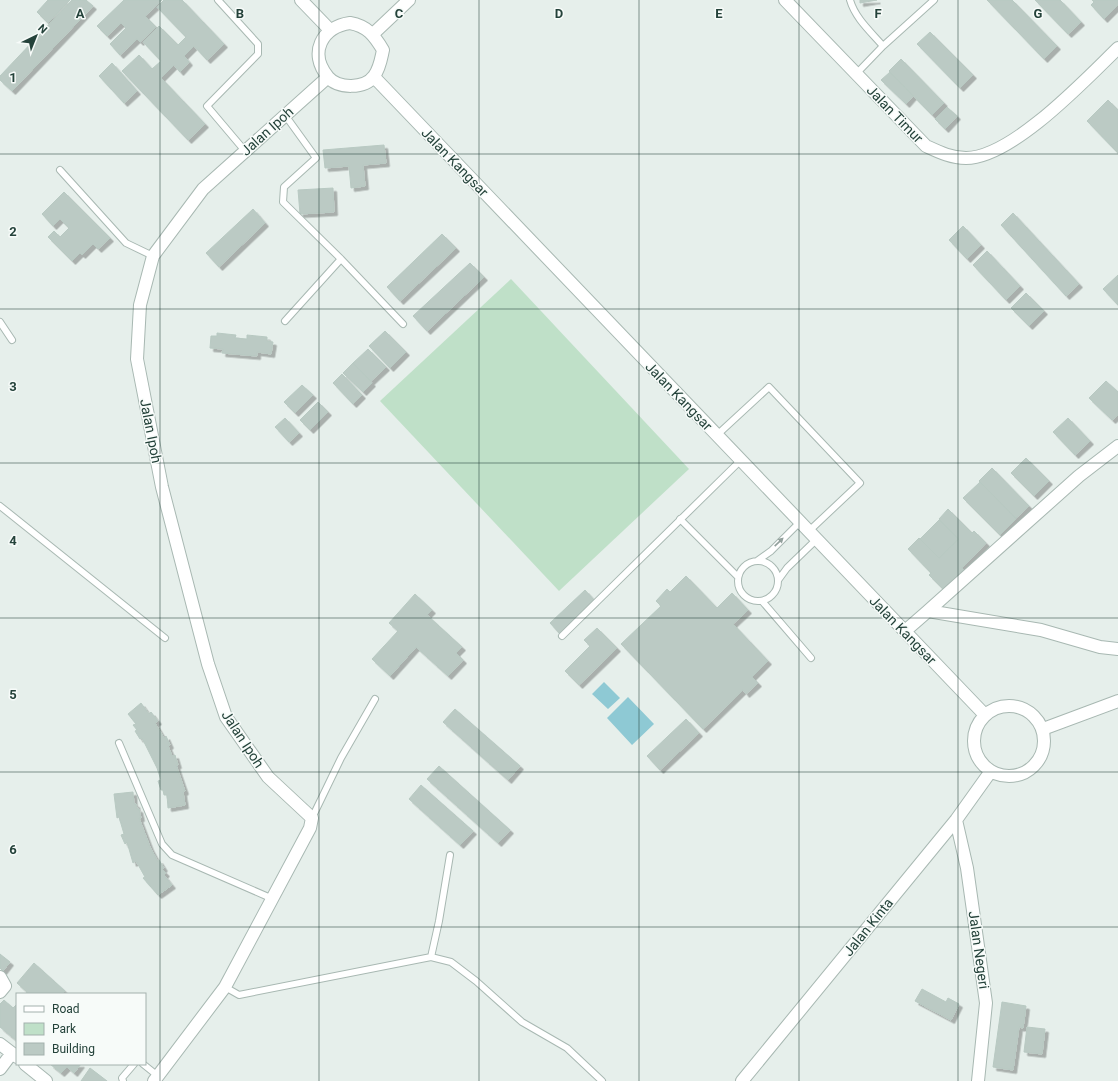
<svg xmlns="http://www.w3.org/2000/svg" width="1118" height="1081" font-family="Roboto,sans-serif">
	<defs>
		<filter id="shadow"><feDropShadow dx="3.5" dy="3.5" stdDeviation="0" flood-color="#0004"/></filter>
	</defs>
	<rect width="100%" height="100%" fill="#e6efeb"/>
	<path fill="#bfe0c8" d="M 511,279 L 689,469 L 559,591 L 380,401 Z"/>
	<path fill="#8ec9d4" d="M 604,682 L 620,698 L 608,709 L 592,694 Z
		M 628,697 L 654,724 L 632,745 L 607,718 Z"/>
	<path fill="#bbcac4" stroke="#b8c9c2" filter="url(#shadow)" d="M 48,0 L 70,0 L 48,23 L 37,12 Z
		M 72,0 L 86,0 L 93,6 L 12,91 L 0,80 L 0,76 Z
		M 124,0 L 162,0 L 145,16 L 156,27 L 140,42 L 137,39 L 120,55 L 110,44 L 126,28 L 121,23 L 107,36 L 97,26 Z
		M 164,0 L 182,0 L 224,44 L 207,60 L 194,46 L 184,56 L 189,62 L 180,72 L 174,65 L 161,78 L 205,124 L 188,140 L 122,71 L 139,55 L 152,69 L 161,61 L 143,42 L 159,26 L 178,45 L 186,37 L 157,7 Z
		M 860,0 L 877,0 L 860,3 Z
		M 987,0 L 1012,0 L 1057,46 L 1044,59 Z
		M 1035,0 L 1060,0 L 1081,22 L 1068,34 Z
		M 1092,0 L 1118,0 L 1118,5 L 1104,19 L 1091,5 L 1094,2 Z
		M 930,32 L 973,75 L 960,88 L 917,44 Z
		M 901,59 L 944,103 L 932,115 L 889,71 Z
		M 112,63 L 137,91 L 124,103 L 99,76 Z
		M 890,72 L 913,96 L 906,104 L 881,80 Z
		M 1108,100 L 1118,110 L 1118,153 L 1087,121 Z
		M 947,107 L 957,116 L 945,129 L 935,119 Z
		M 384,145 L 386,163 L 363,165 L 365,186 L 351,188 L 349,166 L 325,168 L 323,150 Z
		M 333,188 L 334,212 L 300,214 L 298,190 Z
		M 64,192 L 110,238 L 98,249 L 93,244 L 82,255 L 80,253 L 72,261 L 48,237 L 54,231 L 60,237 L 69,228 L 60,219 L 53,226 L 42,214 Z
		M 253,209 L 265,223 L 219,267 L 206,253 Z
		M 1013,213 L 1079,284 L 1066,296 L 1001,225 Z
		M 963,226 L 981,245 L 967,259 L 949,240 Z
		M 442,234 L 456,248 L 400,301 L 387,287 Z
		M 987,251 L 1020,286 L 1006,300 L 973,265 Z
		M 470,263 L 484,277 L 427,331 L 413,316 Z
		M 1118,275 L 1118,305 L 1103,289 Z
		M 1026,293 L 1044,311 L 1029,326 L 1011,308 Z
		M 385,331 L 406,352 L 390,368 L 369,346 Z
		M 217,333 L 236,335 L 235,338 L 247,339 L 247,335 L 267,337 L 267,341 L 273,342 L 271,354 L 257,352 L 257,356 L 222,353 L 223,349 L 210,348 L 211,336 L 217,336 Z
		M 368,349 L 386,367 L 371,381 L 353,363 Z
		M 353,363 L 372,383 L 363,392 L 343,373 Z
		M 342,374 L 362,395 L 353,404 L 333,383 Z
		M 1106,381 L 1118,392 L 1118,415 L 1112,420 L 1089,398 Z
		M 302,385 L 313,395 L 295,413 L 284,402 Z
		M 318,402 L 328,412 L 310,430 L 300,420 Z
		M 285,418 L 299,433 L 289,442 L 275,427 Z
		M 1068,418 L 1090,441 L 1075,455 L 1053,432 Z
		M 1026,458 L 1049,481 L 1034,496 L 1011,473 Z
		M 992,468 L 1029,506 L 1016,518 L 979,481 Z
		M 980,482 L 1016,519 L 1000,535 L 963,498 Z
		M 948,509 L 972,533 L 974,531 L 986,543 L 962,568 L 964,570 L 944,590 L 929,575 L 931,573 L 908,549 L 919,538 L 939,558 L 959,539 L 939,519 Z
		M 939,520 L 958,539 L 939,558 L 920,539 Z
		M 686,576 L 717,608 L 732,593 L 748,610 L 733,624 L 768,661 L 752,677 L 758,683 L 746,694 L 743,690 L 703,729 L 621,644 L 661,606 L 656,601 L 667,589 L 670,592 Z
		M 585,590 L 595,601 L 560,634 L 550,623 Z
		M 415,594 L 432,610 L 427,615 L 462,647 L 456,653 L 463,660 L 448,676 L 416,647 L 390,676 L 372,659 L 398,631 L 389,623 Z
		M 597,628 L 617,648 L 579,685 L 565,671 L 590,646 L 584,640 Z
		M 141,703 L 149,714 L 151,712 L 158,721 L 155,723 L 164,738 L 166,736 L 170,745 L 168,746 L 172,756 L 175,755 L 178,765 L 176,765 L 185,791 L 183,792 L 185,805 L 168,808 L 167,795 L 164,795 L 163,790 L 161,790 L 158,781 L 161,780 L 157,768 L 142,738 L 140,739 L 135,731 L 137,730 L 133,725 L 136,724 L 128,714 Z
		M 455,709 L 520,766 L 508,780 L 443,722 Z
		M 686,719 L 699,733 L 660,770 L 647,756 Z
		M 439,766 L 510,830 L 498,843 L 427,779 Z
		M 421,785 L 473,831 L 460,845 L 409,799 Z
		M 133,792 L 134,804 L 136,804 L 137,809 L 139,809 L 141,818 L 139,818 L 150,847 L 158,862 L 159,860 L 164,868 L 162,869 L 166,873 L 164,875 L 172,885 L 158,895 L 143,878 L 145,877 L 136,861 L 133,863 L 127,842 L 125,844 L 121,835 L 124,834 L 119,817 L 117,818 L 114,794 Z
		M 0,954 L 10,962 L 3,971 L 0,968 Z
		M 34,963 L 65,991 L 62,994 L 26,994 L 27,992 L 17,983 Z
		M 922,989 L 946,1002 L 948,998 L 959,1004 L 951,1020 L 915,1001 Z
		M 4,1000 L 13,1008 L 17,1004 L 17,1041 L 0,1027 L 0,1004 Z
		M 1002,1002 L 1026,1006 L 1023,1028 L 1019,1027 L 1013,1070 L 993,1067 Z
		M 1027,1027 L 1045,1029 L 1042,1054 L 1024,1052 Z
		M 50,1064 L 81,1064 L 74,1073 L 67,1067 L 61,1073 Z
		M 90,1068 L 107,1081 L 81,1081 Z"/>
	<g fill="none" stroke-linecap="round" stroke-linejoin="round">
		<g stroke="#a8b8b2" stroke-width="8">
			<path id="lane" d="M 218,0 L 258,44 L 258,54 L 207,106 L 245,151
				M 850,0 C 855,18 871,32 883,46
				M 856,74 L 883,46 L 934,0
				M 285,115 L 316,158 L 284,187 L 283,202 L 341,259 L 403,324
				M 60,170 L 126,243 L 153,256
				M 285,321 L 341,259
				M 0,322 L 12,340
				M 717,435 L 769,387 L 860,483 L 809,531
				M 0,506 L 165,638
				M 680,519 L 738,577
				M738 581a20 20 0 1 1 40 0a20 20 0 1 1-40 0Z
				M 757,561 L 771,551 L 800,522
				M 779,579 L 787,568 L 817,539
				M 762,601 L 811,658
				M 562,636 L 741,460
				M 119,743 L 162,844 L 172,855 L 273,899
				M 312,818 L 341,758 L 375,699
				M 431,957 L 439,921 L 450,855
				M 225,987 L 239,995 L 431,957 L 451,962 L 476,981 L 522,1022 L 567,1048 L 602,1081
				M 143,1064 L 158,1076
				M 123,1081 L 122,1078 L 134,1064"/>
		</g>
		<g stroke="#a8b8b2" stroke-width="14">
			<path id="street" d="M 301,0 L 330,30
				M 785,0 L 926,146 C 939,152 951,158 966,158 C 1012,158 1086,79 1118,48
				M 350,23 C 367,26 374,35 383,50 C 381,59 380,68 374,76 C 365,89 338,89 328,77 C 308,53 322,27 350,23 Z
				M 373,34 L 409,0
				M 374,77 L 985,715
				M 928,611 L 1079,476 L 1118,446
				M 905,631 L 928,611 L 1041,630 L 1100,647 L 1118,649
				M974 741a35 35 0 1 1 70 0a35 35 0 1 1-70 0Z
				M 1043,729 L 1118,701
				M 956,820 L 967,868 L 986,1003 L 978,1081
				M 0,977 L 5,986 L 0,992
				M 0,1044 L 17,1057
				M 25,1064 L 46,1081
				M 0,1069 L 12,1053
				M 154,1081 L 225,987 L 310,828 L 312,818 L 268,777 L 226,717 L 208,664 L 162,487 L 137,359 L 140,305 L 153,256 L 203,189 L 328,77
				M 742,1081 L 956,820 L 991,771"/>
		</g>
		<use href="#lane" stroke="#fff" stroke-width="6"/>
		<use href="#street" stroke="#fff" stroke-width="12"/>
	</g>
	<defs><path id="oneway-solid" d="M-6-.8H1V-3.2L6.5 0L1 3.2V.8H-6Z"/></defs>
	<use fill="#92a09c" href="#oneway-solid" transform="translate(779 542) rotate(-44)"/>
	<path fill="none" stroke="#24423a" stroke-width="1" stroke-opacity="0.55" d="M 160,0 L 160,1081M 319,0 L 319,1081M 479,0 L 479,1081M 639,0 L 639,1081M 799,0 L 799,1081M 958,0 L 958,1081M 0,154 L 1118,154M 0,309 L 1118,309M 0,463 L 1118,463M 0,618 L 1118,618M 0,772 L 1118,772M 0,927 L 1118,927"/>
	<g text-anchor="middle" stroke-width="3" stroke-linejoin="round" paint-order="stroke">
		<g font-size="14" fill="#24423a" stroke="#f7fbf9">
			<text transform="translate(895 114) rotate(46)" y="5">Jalan Timur</text>
			<text transform="translate(267 131) rotate(-42)" y="5">Jalan Ipoh</text>
			<text transform="translate(455 162) rotate(46)" y="5">Jalan Kangsar</text>
			<text transform="translate(679 396) rotate(46)" y="5">Jalan Kangsar</text>
			<text transform="translate(151 431) rotate(79)" y="5">Jalan Ipoh</text>
			<text transform="translate(903 630) rotate(46)" y="5">Jalan Kangsar</text>
			<text transform="translate(243 739) rotate(57)" y="5">Jalan Ipoh</text>
			<text transform="translate(868 927) rotate(-51)" y="5">Jalan Kinta</text>
			<text transform="translate(979 950) rotate(82)" y="5">Jalan Negeri</text>
		</g>
	</g>
	<g font-size="13" text-anchor="middle" font-weight="bold" fill="#24423a" stroke="#f7fbf9" stroke-width="3" stroke-linejoin="round" paint-order="stroke">
		<text x="80" y="18">A</text>
		<text x="240" y="18">B</text>
		<text x="399" y="18">C</text>
		<text x="559" y="18">D</text>
		<text x="719" y="18">E</text>
		<text x="878" y="18">F</text>
		<text x="1038" y="18">G</text>
		<text x="13" y="82">1</text>
		<text x="13" y="236">2</text>
		<text x="13" y="391">3</text>
		<text x="13" y="545">4</text>
		<text x="13" y="699">5</text>
		<text x="13" y="854">6</text>
	</g>
	<rect x="16" y="993" width="130" height="72" fill="#f7fbf9" stroke="#a3b1ad"/>
	<rect x="24" y="1006" width="20" height="6" fill="#ffffff" stroke="#a3b1ad"/>
	<text x="52" y="1013" font-size="12" fill="#24423a">Road</text>
	<rect x="24" y="1023" width="20" height="12" fill="#bfe0c8" stroke="#a3b1ad"/>
	<text x="52" y="1033" font-size="12" fill="#24423a">Park</text>
	<rect x="24" y="1043" width="20" height="12" fill="#bbcac4" stroke="#a3b1ad"/>
	<text x="52" y="1053" font-size="12" fill="#24423a">Building</text>
	<g transform="translate(36 36) rotate(43)" stroke="#f7fbf9" stroke-width="3" paint-order="stroke">
	<path d="M0-3L7 15L0 10L-7 15Z" fill="#24423a"/>
	<text y="-6" font-size="11" font-weight="bold" text-anchor="middle" fill="#24423a">N</text>
	</g>
</svg>
